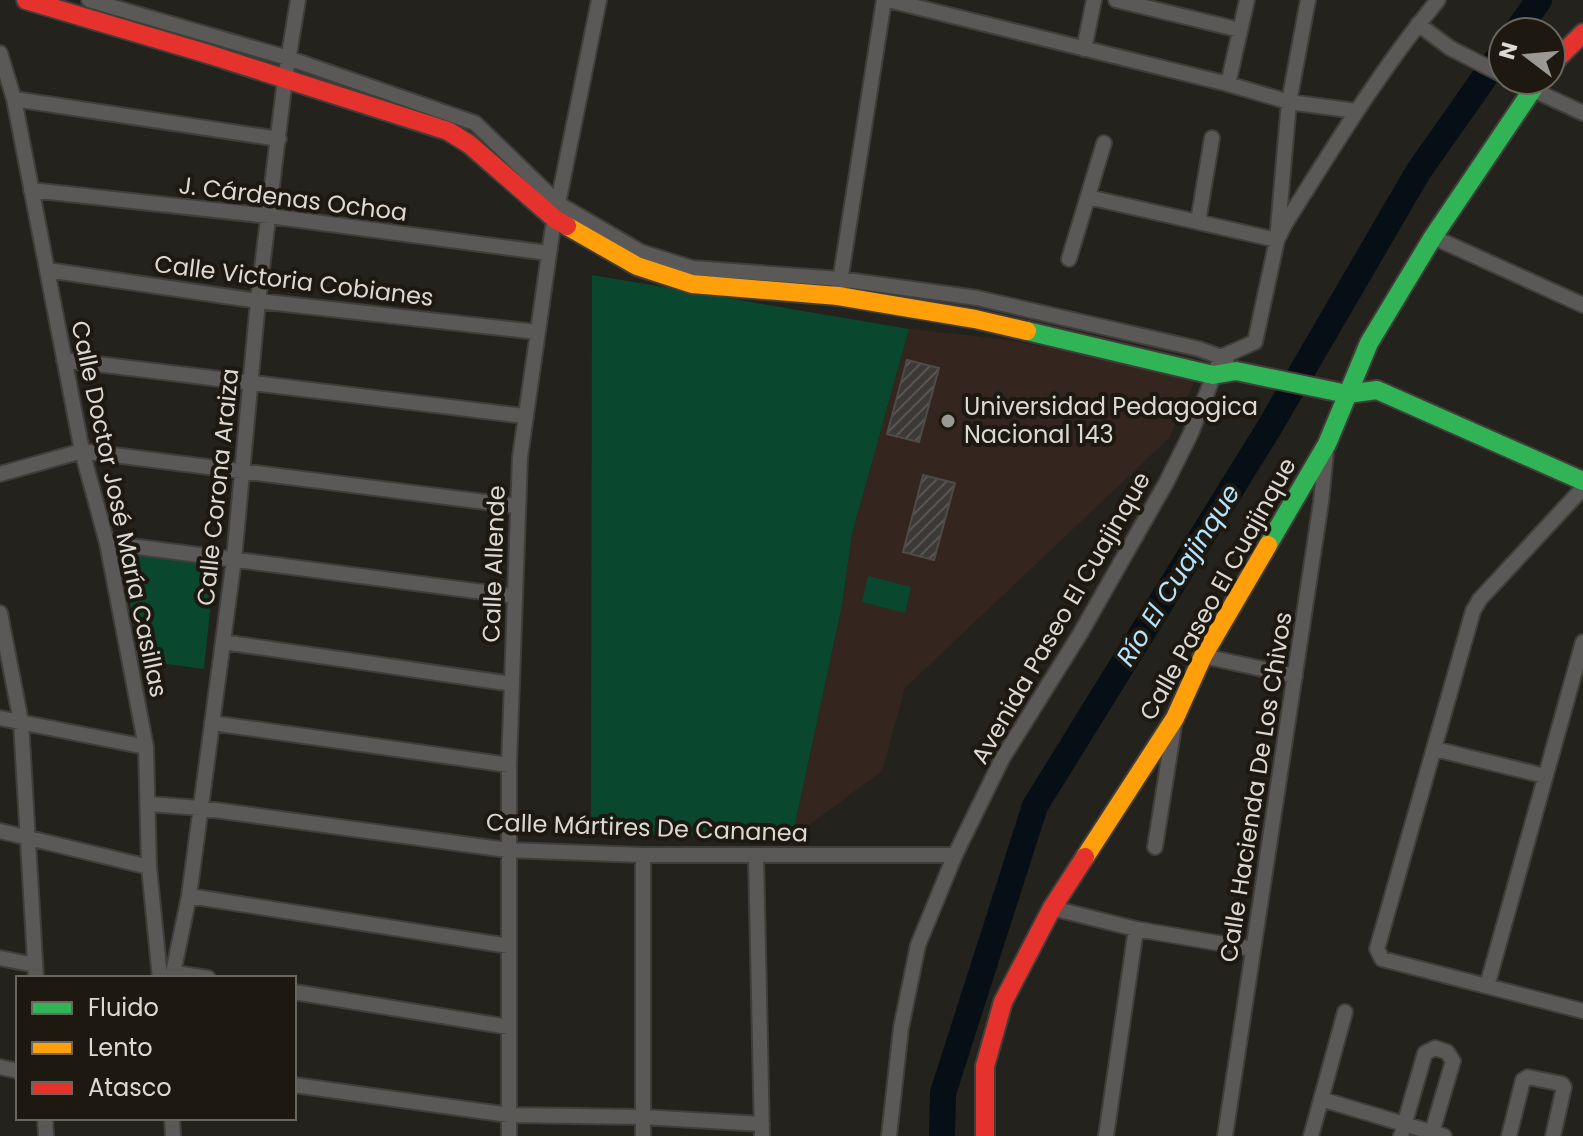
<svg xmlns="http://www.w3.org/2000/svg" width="1583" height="1136" font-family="Poppins,sans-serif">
	<defs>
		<pattern id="building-hatch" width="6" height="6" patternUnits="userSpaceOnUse" patternTransform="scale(2)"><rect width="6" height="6" fill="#3c3936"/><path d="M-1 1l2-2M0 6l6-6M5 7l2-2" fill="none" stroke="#585552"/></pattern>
	</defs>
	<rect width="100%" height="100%" fill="#24221c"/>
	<path fill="#35251f" d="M 909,329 L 1001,339 L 1197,376 L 1169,438 L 905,688 L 882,771 L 792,838 L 842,605 L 852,534 Z"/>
	<path fill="#09482e" d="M 592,275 L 909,329 L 852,534 L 842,605 L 792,838 L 591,833 Z
		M 123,552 L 215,561 L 204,669 L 138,660 Z
		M 868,576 L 911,587 L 905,613 L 862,602 Z"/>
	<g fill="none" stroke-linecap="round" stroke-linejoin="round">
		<path stroke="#050f15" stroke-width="26" d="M 1516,32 L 1539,0
			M 942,1136 L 943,1093 L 1035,806 L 1269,428 L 1418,172 L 1503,51"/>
	</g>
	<path fill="url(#building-hatch)" stroke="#4e4b48" stroke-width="2" d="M 907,360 L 939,368 L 919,442 L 887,434 Z
		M 923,475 L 955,483 L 934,560 L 903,552 Z"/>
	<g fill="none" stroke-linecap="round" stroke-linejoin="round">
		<g stroke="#403e3a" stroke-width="18">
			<path id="street" d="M 89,0 L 288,58 L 475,123 L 559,204 L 641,252 L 692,268 L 839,279 L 977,298 L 1199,349 L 1221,357 L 1227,363
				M 888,0 L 1228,84 L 1289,102 L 1356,111
				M 1116,0 L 1240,30
				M 1418,24 L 1450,48 L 1503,75
				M 1084,49 L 1094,0
				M 0,53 L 14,99 L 82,451 L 107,543 L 146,747 L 149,867 L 160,978
				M 1512,80 L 1583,113
				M 1228,84 L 1247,0
				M 14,99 L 279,139
				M 31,190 L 269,216 L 548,253
				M 1088,197 L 1277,240 L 1289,102 L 1308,0
				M 1198,222 L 1212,138
				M 1433,237 L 1583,305
				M 1069,259 L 1104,143
				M 47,270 L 258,301 L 537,332
				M 839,288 L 884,0
				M 64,360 L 524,416
				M 0,474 L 82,451 L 517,506
				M 1583,488 L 1480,599 L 1473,611 L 1377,949 L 1382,959 L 1583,1011
				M 107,543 L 514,596
				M 0,613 L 21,722 L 36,978
				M 223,642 L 512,684
				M 1203,656 L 1295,676
				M 0,718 L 146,747
				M 212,723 L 509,765
				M 1435,749 L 1545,776
				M 149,804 L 200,808 L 507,850 L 643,855 L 955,855
				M 0,831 L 149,867
				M 1155,847 L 1174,726
				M 756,856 L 762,1136
				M 189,896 L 509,946
				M 1052,908 L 1136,929 L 1253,949
				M 0,958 L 35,965
				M 175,973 L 208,978
				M 172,978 L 189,896 L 234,559 L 258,301 L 285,79 L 298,0
				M 1487,986 L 1583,642
				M 294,992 L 509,1027
				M 0,1067 L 18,1071
				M 294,1085 L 509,1115 L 643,1117 L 762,1124
				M 1321,1099 L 1444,1136
				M 45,1118 L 46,1136
				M 172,1118 L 173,1136
				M 509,1136 L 509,765 L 520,457 L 552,233 L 599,0
				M 643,1136 L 643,855
				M 889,1136 L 901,1028 L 918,945 L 955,855 L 1002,759 L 1080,634 L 1166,483 L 1191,433 L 1221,357 L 1255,342 L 1277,240 L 1285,224 C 1333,148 1380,70 1438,0
				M 1106,1136 L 1136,929
				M 1225,1136 L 1321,502 L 1326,452
				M 1311,1136 L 1345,1012
				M 1401,1136 L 1425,1053 L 1435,1048 L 1447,1052 L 1453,1061 L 1431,1136
				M 1509,1136 L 1523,1080 L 1528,1077 L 1562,1084 L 1564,1087 L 1553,1136"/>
		</g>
		<g stroke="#403e3a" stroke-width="22">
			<path id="fast" d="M 1027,331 L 1213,375 L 1236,371 L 1347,394 L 1377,390 L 1583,481
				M 1268,545 L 1327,444 L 1369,343 L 1433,237 L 1539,80"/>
		</g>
		<g stroke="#403e3a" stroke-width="22">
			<path id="slow" d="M 567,226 L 637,266 L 692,284 L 838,296 L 975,319 L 1027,331
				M 1085,857 L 1175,718 L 1203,656 L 1268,545"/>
		</g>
		<g stroke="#403e3a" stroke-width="22">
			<path id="jam" d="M 26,0 L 208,54 L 448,131 L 469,144 L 555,219 L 567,226
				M 1551,65 L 1583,33
				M 985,1136 L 985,1066 L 1003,1002 L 1052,908 L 1085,857"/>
		</g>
		<use href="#street" stroke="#5b5858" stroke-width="14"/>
		<use href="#fast" stroke="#30b455" stroke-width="18"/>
		<use href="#slow" stroke="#ff9f0a" stroke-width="18"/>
		<use href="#jam" stroke="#e5322d" stroke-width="18"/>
	</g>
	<circle fill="#9b9993" stroke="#1d1910" stroke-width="3" cx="948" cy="421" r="8"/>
	<g text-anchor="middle" stroke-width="8" stroke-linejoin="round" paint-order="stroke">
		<g font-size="24" fill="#dbd9d3" stroke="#1d1910">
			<text transform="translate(293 199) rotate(7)" y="8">J. Cárdenas Ochoa</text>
			<text transform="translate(294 281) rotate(7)" y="8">Calle Victoria Cobianes</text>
			<text transform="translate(218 487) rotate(-84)" y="8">Calle Corona Araiza</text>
			<text transform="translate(119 509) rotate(78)" y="8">Calle Doctor José María Casillas</text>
			<text transform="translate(494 564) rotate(-88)" y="8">Calle Allende</text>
			<text transform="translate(1218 589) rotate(-61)" y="8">Calle Paseo El Cuajinque</text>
			<text transform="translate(1061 618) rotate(-60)" y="8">Avenida Paseo El Cuajinque</text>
			<text transform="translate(1256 787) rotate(-81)" y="8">Calle Hacienda De Los Chivos</text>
			<text transform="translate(647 828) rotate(2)" y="8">Calle Mártires De Cananea</text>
		</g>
		<g font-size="24" fill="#dbd9d3" stroke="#1d1910" text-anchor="start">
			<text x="964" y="415">Universidad Pedagogica<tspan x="964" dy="28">Nacional 143</tspan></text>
		</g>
		<g font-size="26" font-style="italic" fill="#b4e4fe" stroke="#1d1910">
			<text transform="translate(1178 575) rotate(-58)" y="9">Río El Cuajinque</text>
		</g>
	</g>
	<rect x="16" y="976" width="280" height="144" fill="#1d1910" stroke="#69665e" stroke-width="2"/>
	<rect x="32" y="1002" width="40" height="12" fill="#30b455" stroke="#69665e" stroke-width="2"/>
	<text x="88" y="1016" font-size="24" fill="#dbd9d3">Fluido</text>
	<rect x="32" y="1042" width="40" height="12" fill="#ff9f0a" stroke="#69665e" stroke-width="2"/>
	<text x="88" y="1056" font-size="24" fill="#dbd9d3">Lento</text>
	<rect x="32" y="1082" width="40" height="12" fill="#e5322d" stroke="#69665e" stroke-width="2"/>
	<text x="88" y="1096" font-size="24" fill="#dbd9d3">Atasco</text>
	<g transform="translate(1527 56) rotate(286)"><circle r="38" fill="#1d1910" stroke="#69665e" stroke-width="2"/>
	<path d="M0-6L14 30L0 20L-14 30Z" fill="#9b9993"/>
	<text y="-12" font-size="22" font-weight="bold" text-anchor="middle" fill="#dbd9d3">N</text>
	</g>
</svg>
